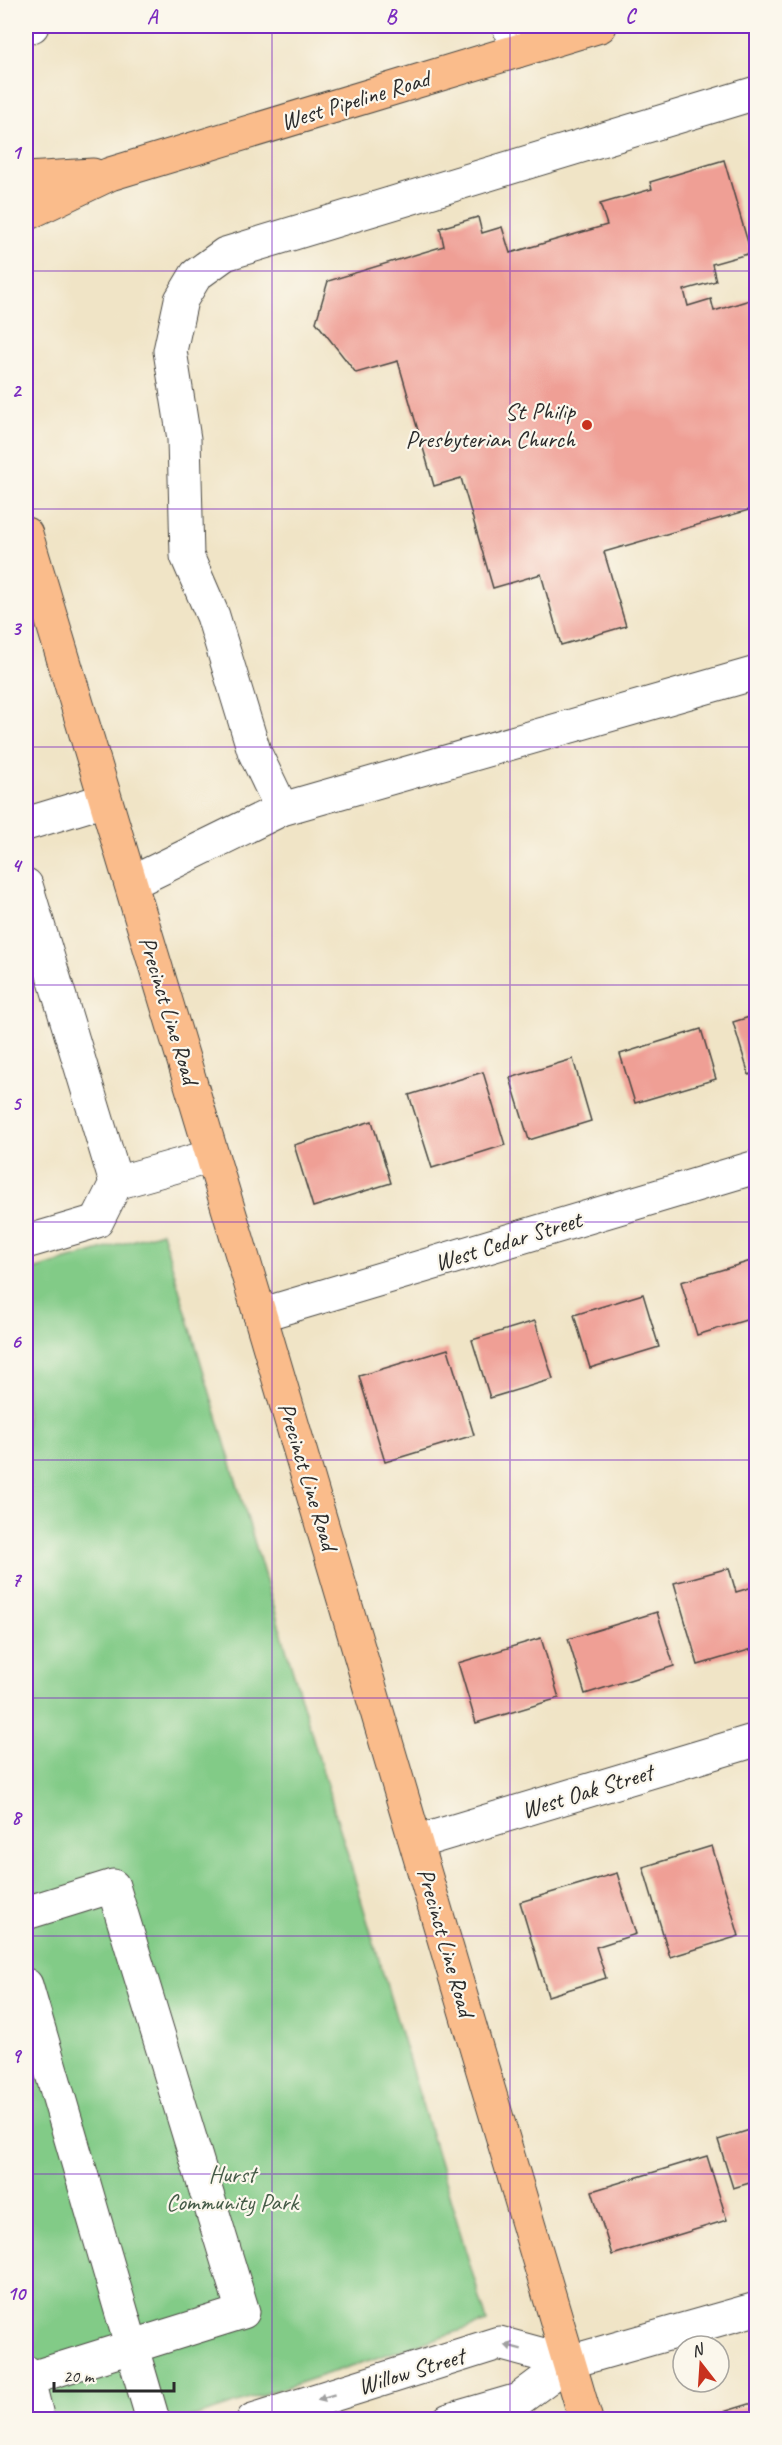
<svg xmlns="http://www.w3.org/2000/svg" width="782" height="2445" font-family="Caveat,sans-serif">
	<rect width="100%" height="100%" fill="#fbf7ec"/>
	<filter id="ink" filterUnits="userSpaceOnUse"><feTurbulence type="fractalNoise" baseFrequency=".0167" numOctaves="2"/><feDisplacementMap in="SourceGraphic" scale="12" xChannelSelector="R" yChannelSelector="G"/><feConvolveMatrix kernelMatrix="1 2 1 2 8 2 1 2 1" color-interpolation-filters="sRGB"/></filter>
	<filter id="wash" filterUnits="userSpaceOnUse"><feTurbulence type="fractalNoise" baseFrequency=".008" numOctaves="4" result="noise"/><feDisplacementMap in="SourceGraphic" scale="24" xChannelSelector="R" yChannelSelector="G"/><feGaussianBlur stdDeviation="1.35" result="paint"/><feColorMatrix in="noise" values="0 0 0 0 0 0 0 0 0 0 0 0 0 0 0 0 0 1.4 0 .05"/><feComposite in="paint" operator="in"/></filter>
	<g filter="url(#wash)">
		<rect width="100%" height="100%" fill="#f0e4c6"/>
		<path fill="#82cb87" stroke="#567b59" stroke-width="1.5" d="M 162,1232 L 487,2322 L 188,2419 L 26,2419 L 26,1272 Z"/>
		<g id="blocks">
			<path fill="#ef9f95" d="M 724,160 L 751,253 L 712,264 L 716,281 L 684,290 L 688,306 L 711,299 L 714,311 L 756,298 L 756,508 L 604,552 L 626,626 L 561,645 L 541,574 L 493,588 L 461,478 L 434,486 L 398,361 L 356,373 L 316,322 L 328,281 L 444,246 L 440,228 L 478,217 L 482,233 L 502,227 L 510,253 L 607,225 L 600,204 L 652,189 L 650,182 Z
				M 756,1015 L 756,1072 L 749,1075 L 733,1022 Z
				M 701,1029 L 716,1079 L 635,1103 L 620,1054 Z
				M 573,1059 L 591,1121 L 529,1140 L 510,1078 Z
				M 483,1072 L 505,1145 L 432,1168 L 409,1095 Z
				M 372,1121 L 391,1183 L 313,1207 L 294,1145 Z
				M 751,1261 L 756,1279 L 756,1317 L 697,1335 L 681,1282 Z
				M 643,1294 L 659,1347 L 590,1368 L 574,1315 Z
				M 535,1321 L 553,1379 L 490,1398 L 472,1340 Z
				M 448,1349 L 474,1435 L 385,1462 L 359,1376 Z
				M 729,1568 L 736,1592 L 756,1586 L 756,1648 L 698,1665 L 674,1583 Z
				M 657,1612 L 674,1666 L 585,1694 L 568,1639 Z
				M 541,1638 L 559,1698 L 476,1723 L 458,1663 Z
				M 712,1846 L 739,1936 L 670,1957 L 643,1867 Z
				M 617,1873 L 636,1934 L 596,1947 L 606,1978 L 548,1996 L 520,1902 Z
				M 756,2128 L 756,2181 L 733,2188 L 718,2140 Z
				M 707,2156 L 727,2220 L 612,2255 L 592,2191 Z
				M 756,2402 L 756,2420 L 700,2420 L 700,2419 Z"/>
		</g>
	</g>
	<g filter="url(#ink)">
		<use href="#blocks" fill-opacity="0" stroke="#494742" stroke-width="1.5"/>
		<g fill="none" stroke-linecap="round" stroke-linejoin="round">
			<g stroke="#494742" stroke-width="35">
				<path id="minor" d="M 509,26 L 517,51
					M 26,27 L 32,26
					M 282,809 L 254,751 L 213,616 L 187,556 L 184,439 L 170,351 L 181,300 L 196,275 L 225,254 L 756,93
					M 26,824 L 105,800
					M 131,883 L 282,809 L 756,673
					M 26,885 L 116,1183 L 212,1156
					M 26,1242 L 97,1221 L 116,1183
					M 260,1315 L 756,1167
					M 417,1842 L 756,1740
					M 26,1913 L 113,1886 L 243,2312 L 28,2379
					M 26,1985 L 153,2420
					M 26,2372 L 38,2420
					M 253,2420 L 499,2343 L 569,2362
					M 449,2420 L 518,2400 L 569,2362 L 756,2309"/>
			</g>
			<g stroke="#494742" stroke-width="35">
				<path id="major" d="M 26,179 L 93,175
					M 26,214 L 110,174 L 600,26
					M 26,534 L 260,1315 L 586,2420"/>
			</g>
			<use href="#minor" stroke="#fff" stroke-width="33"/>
			<use href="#major" stroke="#fabc8b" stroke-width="33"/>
		</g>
		<defs><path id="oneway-solid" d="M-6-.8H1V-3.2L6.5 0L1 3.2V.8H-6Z" transform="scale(1.5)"/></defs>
		<g fill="#a0a0a0">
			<use href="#oneway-solid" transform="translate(513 2347) rotate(-165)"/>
			<use href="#oneway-solid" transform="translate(326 2397) rotate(163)"/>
		</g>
	</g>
	<path fill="none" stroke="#7b2cbf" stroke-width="1.5" stroke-opacity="0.55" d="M 272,26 L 272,2420M 510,26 L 510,2420M 26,271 L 756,271M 26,509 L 756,509M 26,747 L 756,747M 26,985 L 756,985M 26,1222 L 756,1222M 26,1460 L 756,1460M 26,1698 L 756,1698M 26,1936 L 756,1936M 26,2174 L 756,2174"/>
	<circle fill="#c8321e" stroke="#fbf7ec" stroke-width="2" cx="587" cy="425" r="6"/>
	<g text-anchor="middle" stroke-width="4.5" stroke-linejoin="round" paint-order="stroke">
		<g font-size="24" fill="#2b2b2b" stroke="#fbf7ec">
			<text transform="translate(355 100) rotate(-17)" y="8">West Pipeline Road</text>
			<text transform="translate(169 1010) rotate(73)" y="8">Precinct Line Road</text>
			<text transform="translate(508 1241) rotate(-17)" y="8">West Cedar Street</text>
			<text transform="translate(308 1476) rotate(73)" y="8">Precinct Line Road</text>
			<text transform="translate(587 1791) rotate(-17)" y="8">West Oak Street</text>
			<text transform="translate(446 1942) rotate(74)" y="8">Precinct Line Road</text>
			<text transform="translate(411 2371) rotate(-17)" y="8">Willow Street</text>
		</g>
		<g font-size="24" fill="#2b2b2b" stroke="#fbf7ec" text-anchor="end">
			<text x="575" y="419">St Philip<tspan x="575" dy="28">Presbyterian Church</tspan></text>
		</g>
		<g font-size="24" fill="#455b47" stroke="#fbf7ec">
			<text x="232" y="2182">Hurst<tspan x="232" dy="28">Community Park</tspan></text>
		</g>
	</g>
	<rect width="782" height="2445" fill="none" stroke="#fbf7ec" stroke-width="66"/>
	<g transform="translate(701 2364) rotate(343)"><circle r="28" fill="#fbf7ec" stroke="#a8a59f" stroke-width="1.5"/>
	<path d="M0-4.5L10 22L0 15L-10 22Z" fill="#c8321e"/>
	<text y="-9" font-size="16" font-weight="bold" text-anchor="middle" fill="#2b2b2b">N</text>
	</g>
	<path d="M54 2382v9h120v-9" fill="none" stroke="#2b2b2b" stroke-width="3"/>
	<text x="63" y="2382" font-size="18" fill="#2b2b2b" stroke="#fbf7ec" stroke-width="4.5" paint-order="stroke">20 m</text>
	<rect x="33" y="33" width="716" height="2379" fill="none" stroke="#7b2cbf" stroke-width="2"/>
	<g font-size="20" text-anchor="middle" font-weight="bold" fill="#7b2cbf">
		<text x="152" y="23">A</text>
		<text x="391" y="23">B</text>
		<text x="630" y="23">C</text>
		<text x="16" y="159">1</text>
		<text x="16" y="397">2</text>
		<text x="16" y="635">3</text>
		<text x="16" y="872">4</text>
		<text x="16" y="1110">5</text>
		<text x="16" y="1348">6</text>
		<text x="16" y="1586">7</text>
		<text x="16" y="1824">8</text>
		<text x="16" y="2062">9</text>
		<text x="16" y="2300">10</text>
	</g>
</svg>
